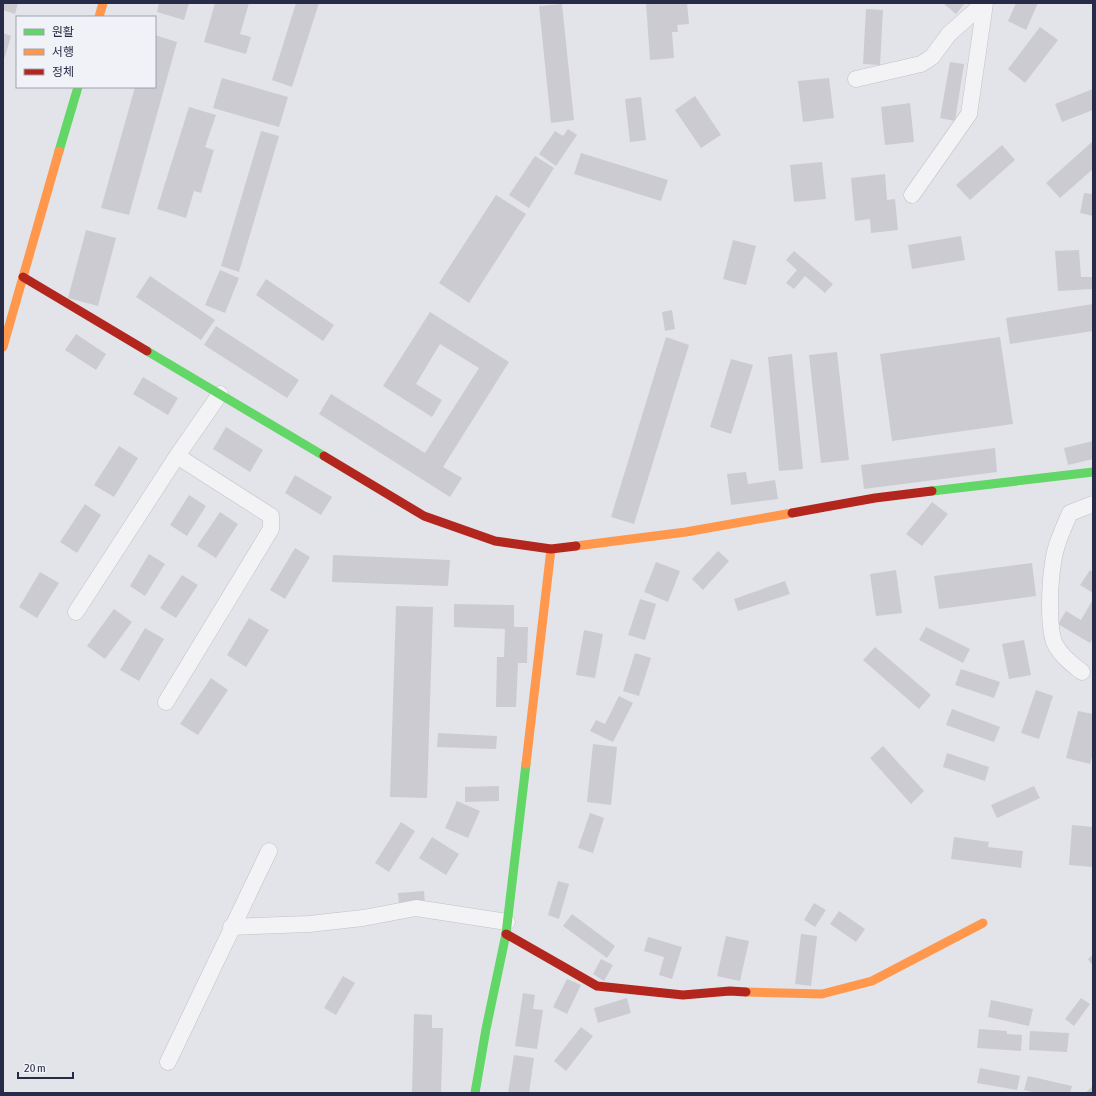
<svg xmlns="http://www.w3.org/2000/svg" width="1096" height="1096" font-family="'Asap Condensed','Noto Sans KR',sans-serif">
	<rect width="100%" height="100%" fill="#e3e4e9"/>
	<path fill="#cbcbd1" d="M 3,3 L 18,3 L 15,14 L 3,10 Z
		M 159,3 L 189,3 L 184,20 L 157,12 Z
		M 215,3 L 249,3 L 240,34 L 251,37 L 246,54 L 204,42 Z
		M 296,3 L 319,3 L 292,87 L 272,80 Z
		M 646,3 L 687,3 L 689,24 L 677,25 L 678,32 L 672,32 L 674,58 L 650,60 Z
		M 943,3 L 965,3 L 956,14 Z
		M 1016,3 L 1038,3 L 1026,30 L 1008,21 Z
		M 562,4 L 574,120 L 551,123 L 539,6 Z
		M 866,9 L 883,10 L 880,65 L 863,64 Z
		M 1040,27 L 1058,40 L 1025,83 L 1008,69 Z
		M 3,33 L 11,36 L 3,63 Z
		M 155,35 L 177,42 L 129,215 L 101,208 L 135,87 L 155,87 Z
		M 950,62 L 964,64 L 955,121 L 940,118 Z
		M 222,78 L 288,97 L 279,127 L 213,108 Z
		M 829,78 L 834,118 L 803,122 L 798,81 Z
		M 1093,89 L 1093,110 L 1062,122 L 1055,104 Z
		M 695,96 L 721,135 L 701,148 L 675,110 Z
		M 641,97 L 646,140 L 630,142 L 625,99 Z
		M 910,103 L 914,142 L 885,145 L 881,107 Z
		M 189,107 L 216,115 L 205,147 L 214,150 L 201,193 L 194,191 L 186,218 L 157,209 Z
		M 568,129 L 577,135 L 556,166 L 539,154 L 555,131 L 563,136 Z
		M 261,131 L 279,136 L 239,272 L 221,266 Z
		M 1093,141 L 1093,169 L 1060,198 L 1046,183 Z
		M 1002,145 L 1015,160 L 970,200 L 956,185 Z
		M 581,153 L 668,180 L 661,201 L 574,174 Z
		M 535,156 L 554,168 L 529,208 L 509,195 Z
		M 822,162 L 826,199 L 794,202 L 790,165 Z
		M 885,174 L 887,200 L 895,199 L 898,230 L 871,233 L 870,219 L 855,221 L 851,178 Z
		M 1084,193 L 1093,194 L 1093,216 L 1080,213 Z
		M 496,195 L 526,214 L 469,303 L 439,283 Z
		M 86,230 L 116,238 L 98,306 L 68,298 Z
		M 961,236 L 965,260 L 912,269 L 908,245 Z
		M 733,240 L 756,246 L 746,285 L 723,279 Z
		M 1079,250 L 1081,277 L 1093,277 L 1093,289 L 1058,291 L 1055,251 Z
		M 794,251 L 833,284 L 825,293 L 805,276 L 794,289 L 786,283 L 797,270 L 786,260 Z
		M 220,270 L 239,278 L 225,313 L 205,305 Z
		M 150,276 L 215,320 L 201,340 L 136,297 Z
		M 266,279 L 334,325 L 323,341 L 256,295 Z
		M 1093,304 L 1093,331 L 1010,344 L 1006,318 Z
		M 672,310 L 675,329 L 665,331 L 662,312 Z
		M 430,312 L 509,362 L 443,467 L 462,478 L 450,497 L 319,414 L 331,394 L 425,453 L 479,368 L 440,344 L 416,384 L 442,400 L 432,417 L 383,386 Z
		M 216,326 L 299,380 L 287,398 L 204,345 Z
		M 76,334 L 106,354 L 96,370 L 65,350 Z
		M 666,337 L 689,345 L 634,524 L 611,517 Z
		M 1000,337 L 1013,424 L 892,441 L 880,354 Z
		M 837,352 L 849,460 L 821,463 L 809,355 Z
		M 792,354 L 803,469 L 779,471 L 768,357 Z
		M 731,359 L 753,365 L 731,434 L 710,427 Z
		M 143,377 L 178,398 L 168,415 L 133,394 Z
		M 226,427 L 263,450 L 250,472 L 213,449 Z
		M 1093,441 L 1093,459 L 1068,465 L 1064,448 Z
		M 119,446 L 138,458 L 114,497 L 94,485 Z
		M 995,448 L 997,472 L 864,489 L 861,465 Z
		M 746,472 L 748,484 L 775,480 L 778,499 L 731,505 L 727,474 Z
		M 295,475 L 332,497 L 321,515 L 285,493 Z
		M 189,495 L 206,506 L 187,536 L 170,525 Z
		M 932,502 L 948,514 L 922,546 L 906,534 Z
		M 85,504 L 101,515 L 77,553 L 60,542 Z
		M 220,512 L 238,524 L 216,558 L 197,546 Z
		M 295,548 L 310,557 L 285,599 L 270,590 Z
		M 718,551 L 729,561 L 703,590 L 692,579 Z
		M 149,554 L 165,564 L 145,596 L 130,586 Z
		M 333,555 L 450,560 L 448,586 L 332,582 Z
		M 656,562 L 680,571 L 668,602 L 644,592 Z
		M 1032,563 L 1036,596 L 939,609 L 934,576 Z
		M 896,570 L 902,613 L 876,616 L 870,574 Z
		M 1090,570 L 1093,572 L 1093,593 L 1080,585 Z
		M 40,572 L 59,583 L 37,618 L 19,607 Z
		M 182,575 L 198,585 L 176,618 L 160,608 Z
		M 785,581 L 790,594 L 738,611 L 734,599 Z
		M 640,599 L 656,604 L 645,640 L 628,635 Z
		M 1092,601 L 1093,638 L 1090,643 L 1058,624 L 1066,611 L 1081,620 Z
		M 454,604 L 514,605 L 514,627 L 528,627 L 527,663 L 518,663 L 516,707 L 496,707 L 497,657 L 504,657 L 505,629 L 454,627 Z
		M 396,606 L 433,607 L 427,798 L 390,797 Z
		M 114,609 L 132,622 L 105,659 L 87,646 Z
		M 249,618 L 269,630 L 246,667 L 227,655 Z
		M 926,627 L 970,649 L 963,663 L 919,640 Z
		M 145,628 L 164,639 L 139,681 L 120,670 Z
		M 584,630 L 603,634 L 595,678 L 576,675 Z
		M 1024,640 L 1031,675 L 1009,679 L 1002,644 Z
		M 875,647 L 931,695 L 919,709 L 863,660 Z
		M 635,653 L 651,658 L 639,696 L 623,691 Z
		M 961,669 L 1000,682 L 994,698 L 955,685 Z
		M 211,678 L 228,690 L 198,735 L 180,724 Z
		M 1036,690 L 1053,696 L 1039,739 L 1021,733 Z
		M 619,696 L 633,703 L 613,742 L 590,731 L 596,720 L 605,724 Z
		M 952,709 L 1000,727 L 994,742 L 946,725 Z
		M 1078,711 L 1093,714 L 1093,753 L 1090,764 L 1066,758 Z
		M 438,733 L 497,736 L 496,749 L 437,747 Z
		M 593,744 L 617,747 L 611,805 L 587,802 Z
		M 883,746 L 924,791 L 911,804 L 870,758 Z
		M 947,753 L 989,767 L 985,781 L 943,767 Z
		M 499,786 L 499,801 L 465,802 L 465,787 Z
		M 1034,786 L 1040,798 L 997,818 L 991,805 Z
		M 457,801 L 480,811 L 468,838 L 445,828 Z
		M 590,813 L 604,818 L 593,853 L 578,848 Z
		M 401,822 L 415,831 L 389,872 L 375,863 Z
		M 1072,825 L 1093,827 L 1093,867 L 1069,865 Z
		M 432,837 L 459,854 L 446,875 L 419,858 Z
		M 954,837 L 989,842 L 988,847 L 1023,851 L 1021,868 L 951,859 Z
		M 558,881 L 569,884 L 559,919 L 548,915 Z
		M 424,891 L 425,904 L 399,905 L 398,893 Z
		M 814,903 L 826,910 L 815,927 L 804,920 Z
		M 839,911 L 865,929 L 856,942 L 830,924 Z
		M 572,914 L 615,946 L 607,958 L 563,926 Z
		M 801,934 L 817,936 L 811,986 L 795,984 Z
		M 726,936 L 749,941 L 740,981 L 717,976 Z
		M 648,937 L 682,947 L 672,979 L 659,975 L 664,957 L 644,951 Z
		M 1093,955 L 1093,966 L 1088,959 Z
		M 601,959 L 613,965 L 604,981 L 593,974 Z
		M 343,976 L 355,983 L 336,1015 L 324,1008 Z
		M 567,979 L 581,985 L 567,1014 L 553,1007 Z
		M 523,993 L 535,995 L 533,1009 L 543,1010 L 537,1049 L 515,1046 Z
		M 627,998 L 631,1013 L 598,1023 L 594,1008 Z
		M 1081,998 L 1090,1004 L 1074,1026 L 1065,1019 Z
		M 991,1000 L 1033,1009 L 1029,1026 L 988,1017 Z
		M 414,1014 L 432,1015 L 432,1028 L 443,1028 L 441,1093 L 412,1093 Z
		M 581,1027 L 593,1036 L 566,1071 L 554,1061 Z
		M 979,1029 L 1007,1031 L 1007,1034 L 1022,1035 L 1021,1051 L 977,1048 Z
		M 1030,1031 L 1069,1033 L 1067,1052 L 1029,1050 Z
		M 514,1055 L 534,1058 L 529,1093 L 508,1093 Z
		M 980,1068 L 1020,1076 L 1017,1090 L 977,1083 Z
		M 1028,1076 L 1072,1086 L 1070,1093 L 1036,1093 L 1024,1090 Z
		M 1093,1086 L 1093,1093 L 1085,1093 Z"/>
	<g fill="none" stroke-linecap="round" stroke-linejoin="round">
		<g stroke="#c0c1c7" stroke-width="17">
			<path id="street" d="M 856,79 L 921,64 L 932,57 L 949,34 L 984,3
				M 912,195 L 969,114 L 985,3
				M 76,612 L 177,456 L 220,394
				M 1082,672 C 1072,664 1062,657 1056,646 C 1047,631 1050,581 1053,563 C 1055,546 1063,529 1070,513 L 1093,504
				M 166,702 L 271,529 L 271,516 L 177,456
				M 231,927 L 309,924 L 363,918 L 416,908 L 507,922
				M 168,1062 L 269,851"/>
		</g>
		<use href="#street" stroke="#f3f3f5" stroke-width="16"/>
		<path stroke="#63d668" stroke-width="9" d="M 59,151 L 78,87
			M 147,351 L 324,456
			M 932,491 L 1093,472
			M 475,1093 L 486,1029 L 506,934 L 526,764"/>
		<path stroke="#ff974d" stroke-width="9" d="M 99,17 L 103,3
			M 3,347 L 59,151
			M 576,546 L 686,532 L 792,513
			M 526,764 L 551,549
			M 746,992 L 822,994 L 872,981 L 983,923"/>
		<path stroke="#b3261e" stroke-width="9" d="M 23,277 L 147,351
			M 324,456 L 424,516 L 495,541 L 551,549 L 576,546
			M 792,513 L 875,498 L 932,491
			M 506,934 L 597,986 L 683,995 L 730,991 L 746,992"/>
	</g>
	<rect width="1096" height="1096" fill="none" stroke="#272b45" stroke-width="8"/>
	<rect x="16" y="16" width="140" height="72" fill="#f1f2f8" stroke="#a0a2b0"/>
	<rect x="24" y="29" width="20" height="6" fill="#63d668" stroke="#a0a2b0"/>
	<text x="52" y="36" font-size="12" fill="#272b45">원활</text>
	<rect x="24" y="49" width="20" height="6" fill="#ff974d" stroke="#a0a2b0"/>
	<text x="52" y="56" font-size="12" fill="#272b45">서행</text>
	<rect x="24" y="69" width="20" height="6" fill="#b3261e" stroke="#a0a2b0"/>
	<text x="52" y="76" font-size="12" fill="#272b45">정체</text>
	<path d="M18 1072v6h55v-6" fill="none" stroke="#272b45" stroke-width="2"/>
	<text x="24" y="1072" font-size="12" fill="#272b45" stroke="#f1f2f8" stroke-width="3" paint-order="stroke">20 m</text>
</svg>
